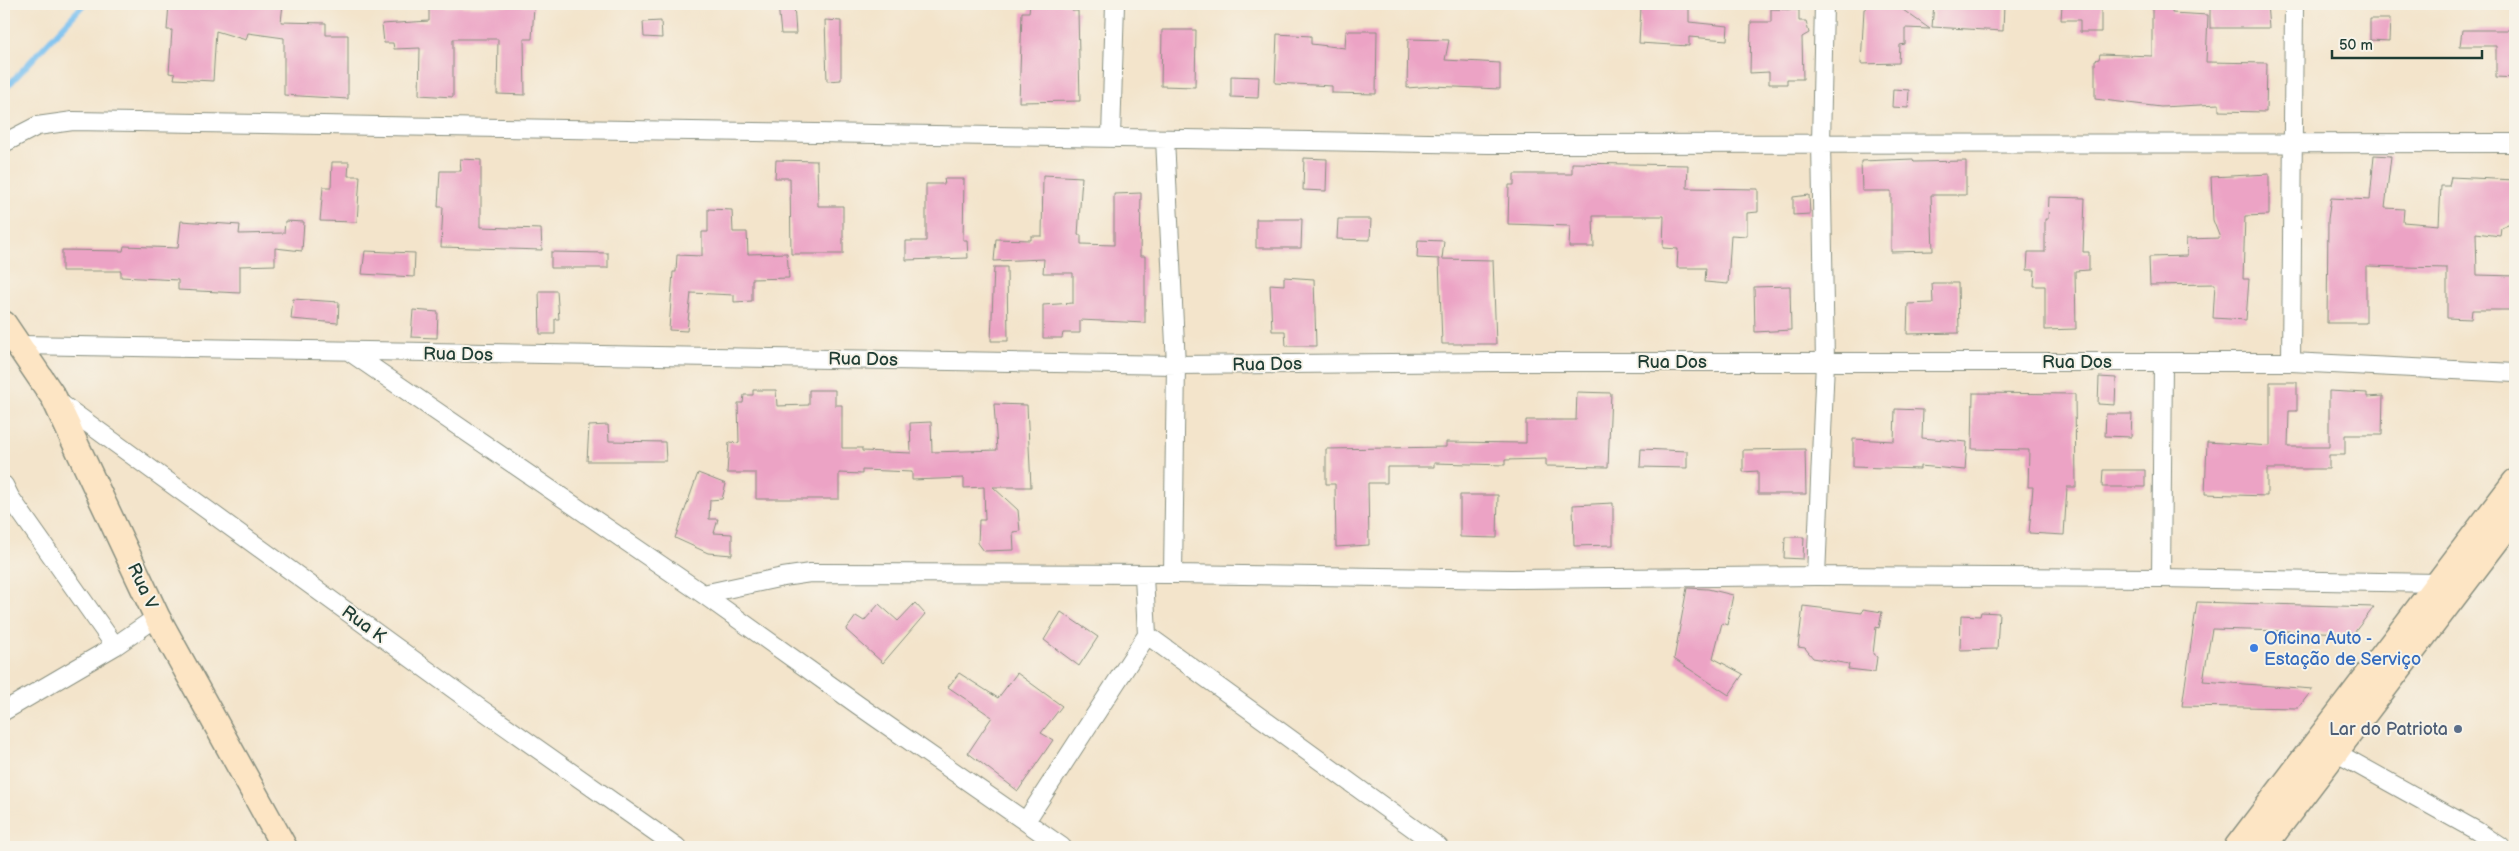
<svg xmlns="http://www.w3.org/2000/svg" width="2519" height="851" font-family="'Balsamiq Sans',sans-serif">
	<rect width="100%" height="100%" fill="#f7f3e8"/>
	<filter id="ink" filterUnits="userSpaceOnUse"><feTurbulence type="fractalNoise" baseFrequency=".02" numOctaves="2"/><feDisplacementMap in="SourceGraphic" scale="10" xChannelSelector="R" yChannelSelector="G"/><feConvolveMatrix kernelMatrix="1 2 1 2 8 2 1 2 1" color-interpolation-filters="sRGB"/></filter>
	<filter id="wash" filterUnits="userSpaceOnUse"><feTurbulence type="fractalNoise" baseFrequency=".0096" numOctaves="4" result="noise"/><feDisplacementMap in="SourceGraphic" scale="20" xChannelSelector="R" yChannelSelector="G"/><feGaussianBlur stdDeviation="1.12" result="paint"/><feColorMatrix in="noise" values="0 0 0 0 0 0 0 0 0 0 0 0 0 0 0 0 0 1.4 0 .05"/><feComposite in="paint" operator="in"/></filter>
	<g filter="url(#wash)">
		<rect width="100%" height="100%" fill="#f3e4cb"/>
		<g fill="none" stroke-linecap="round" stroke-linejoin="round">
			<path stroke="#77c0f0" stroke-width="6" d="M 4,90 L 84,4"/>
		</g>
		<g id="blocks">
			<path fill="#eca3c5" d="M 169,4 L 283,4 L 281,22 L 326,23 L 326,35 L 348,35 L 348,99 L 284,95 L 284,38 L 248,33 L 246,40 L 216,31 L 213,81 L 174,79 L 175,74 L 169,73 L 172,30 L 167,30 Z
				M 778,4 L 794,4 L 796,34 L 781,34 Z
				M 1030,4 L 1071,4 L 1072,11 L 1078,11 L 1080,101 L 1019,102 L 1022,12 L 1029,12 Z
				M 1867,4 L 1896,5 L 1930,29 L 1905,28 L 1905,44 L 1900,45 L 1899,63 L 1861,64 L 1864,9 L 1866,9 Z
				M 1934,4 L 2004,4 L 2003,31 L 1932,27 Z
				M 2062,4 L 2101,4 L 2101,32 L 2080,32 L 2080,20 L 2061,20 Z
				M 2152,4 L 2172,4 L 2172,13 L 2208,15 L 2206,62 L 2267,63 L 2266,112 L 2219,111 L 2219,104 L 2161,107 L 2095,99 L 2095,60 L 2099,59 L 2100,54 L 2152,56 Z
				M 2210,4 L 2267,4 L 2269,28 L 2210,28 Z
				M 534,6 L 532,39 L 524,39 L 525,95 L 497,94 L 498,39 L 453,39 L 453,97 L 419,95 L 420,48 L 394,49 L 393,43 L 384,43 L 382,24 L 429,21 L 429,7 Z
				M 1641,7 L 1689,8 L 1689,22 L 1728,26 L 1727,40 L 1689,37 L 1689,46 L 1639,43 Z
				M 1771,9 L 1799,10 L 1799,21 L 1806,21 L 1809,33 L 1802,37 L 1803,79 L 1787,79 L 1787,84 L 1769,84 L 1769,72 L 1750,73 L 1751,22 L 1771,22 Z
				M 2370,19 L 2390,19 L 2389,41 L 2370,40 Z
				M 825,20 L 841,21 L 841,80 L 827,81 Z
				M 661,21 L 662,38 L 644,37 L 643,22 Z
				M 1162,30 L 1196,30 L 1195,87 L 1161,86 Z
				M 2462,30 L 2515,30 L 2515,78 L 2496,77 L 2496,46 L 2460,46 Z
				M 1346,31 L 1377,31 L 1376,94 L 1332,93 L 1332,86 L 1275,83 L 1277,34 L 1311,36 L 1311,44 L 1345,48 Z
				M 1408,39 L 1449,40 L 1445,60 L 1500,63 L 1500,89 L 1433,86 L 1407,88 Z
				M 1231,76 L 1259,77 L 1258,98 L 1231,97 Z
				M 1893,89 L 1909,90 L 1908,108 L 1892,107 Z
				M 2374,155 L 2391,156 L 2385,208 L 2404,209 L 2403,222 L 2439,225 L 2441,186 L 2449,186 L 2451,177 L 2515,180 L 2515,221 L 2501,227 L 2500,236 L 2476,233 L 2477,275 L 2515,276 L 2515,310 L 2472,310 L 2471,319 L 2447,318 L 2447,268 L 2366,266 L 2366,323 L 2327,323 L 2328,219 L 2331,198 L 2370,200 Z
				M 1304,158 L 1327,159 L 1326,191 L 1303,190 Z
				M 460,159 L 481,160 L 481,227 L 541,229 L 542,250 L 441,247 L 443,207 L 438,207 L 440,171 L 461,171 Z
				M 1913,159 L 1914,162 L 1966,161 L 1966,195 L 1931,195 L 1933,251 L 1891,252 L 1891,191 L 1862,191 L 1861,161 Z
				M 776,160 L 817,161 L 818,206 L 843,206 L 843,254 L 791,254 L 790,178 L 775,178 Z
				M 332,162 L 349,162 L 348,176 L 360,176 L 357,222 L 320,221 L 323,187 L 331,187 Z
				M 1572,163 L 1688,165 L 1687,188 L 1758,189 L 1758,212 L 1747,213 L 1747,236 L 1731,235 L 1728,284 L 1705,282 L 1706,268 L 1677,268 L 1678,249 L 1663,248 L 1664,216 L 1593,216 L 1594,247 L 1569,247 L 1570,226 L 1508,224 L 1509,185 L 1514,185 L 1514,174 L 1572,174 Z
				M 2269,174 L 2269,215 L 2245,216 L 2243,279 L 2249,279 L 2246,320 L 2213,318 L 2215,284 L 2150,285 L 2149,257 L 2187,256 L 2186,239 L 2220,238 L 2213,220 L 2211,177 Z
				M 1043,175 L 1082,177 L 1078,235 L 1081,235 L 1081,244 L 1114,245 L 1114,194 L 1141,193 L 1140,256 L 1145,256 L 1145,323 L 1080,320 L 1080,333 L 1063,333 L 1062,338 L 1043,338 L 1043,305 L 1073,303 L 1073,273 L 1043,273 L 1044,259 L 994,261 L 996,239 L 1031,240 L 1031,236 L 1042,236 Z
				M 944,179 L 964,179 L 963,240 L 967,240 L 968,258 L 906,260 L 906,241 L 926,241 L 926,184 L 945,184 Z
				M 1809,195 L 1810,214 L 1793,215 L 1793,197 Z
				M 2049,197 L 2085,198 L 2083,252 L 2089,252 L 2089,270 L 2075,271 L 2076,329 L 2045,330 L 2045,286 L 2034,286 L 2035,270 L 2027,270 L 2028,252 L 2045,252 L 2045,219 L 2048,219 Z
				M 708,209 L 732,210 L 733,232 L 747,232 L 748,254 L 787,253 L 789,278 L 752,279 L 752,301 L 734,302 L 734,295 L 691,293 L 687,331 L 669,330 L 673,272 L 676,272 L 677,255 L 702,256 L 702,232 L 708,232 Z
				M 1256,219 L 1302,219 L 1301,248 L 1256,248 Z
				M 1338,219 L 1371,219 L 1370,240 L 1337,239 Z
				M 181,221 L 240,225 L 239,234 L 284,233 L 285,221 L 304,222 L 302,251 L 275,248 L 275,265 L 240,266 L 240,293 L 178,290 L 178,280 L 121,277 L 121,271 L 62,271 L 62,250 L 123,251 L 124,246 L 178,248 Z
				M 1418,240 L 1444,241 L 1442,259 L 1493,260 L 1496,344 L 1442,344 L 1439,259 L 1417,258 Z
				M 365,251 L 415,253 L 414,277 L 362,274 Z
				M 551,252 L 608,253 L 608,268 L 551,268 Z
				M 994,267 L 1007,267 L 1008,341 L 991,341 Z
				M 1284,277 L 1314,279 L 1316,346 L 1286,346 L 1285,331 L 1272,331 L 1270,284 L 1284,285 Z
				M 1932,283 L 1958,283 L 1959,333 L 1907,334 L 1908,304 L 1933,303 Z
				M 1790,286 L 1791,330 L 1755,332 L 1754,287 Z
				M 539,291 L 557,291 L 559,319 L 555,319 L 555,334 L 540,334 Z
				M 293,299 L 339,302 L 338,323 L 291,319 Z
				M 413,310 L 438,312 L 437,338 L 411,337 Z
				M 2099,377 L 2116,378 L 2115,405 L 2098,404 Z
				M 2270,382 L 2297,382 L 2297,411 L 2289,411 L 2288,447 L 2329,447 L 2329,391 L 2367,393 L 2367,397 L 2383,396 L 2382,435 L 2345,435 L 2345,455 L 2329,455 L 2329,469 L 2267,469 L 2267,496 L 2205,494 L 2207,442 L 2270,446 Z
				M 753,390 L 776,390 L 777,406 L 809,405 L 809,390 L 835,390 L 835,405 L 842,405 L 842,448 L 862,448 L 862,451 L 911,453 L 910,423 L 931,422 L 932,452 L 997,450 L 994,404 L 1027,405 L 1031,487 L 993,487 L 1018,510 L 1020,531 L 1013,532 L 1014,550 L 984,551 L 978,543 L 979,520 L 985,520 L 984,487 L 964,488 L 964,478 L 912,480 L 912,472 L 862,470 L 862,474 L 839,473 L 839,499 L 756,499 L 756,473 L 727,473 L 729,442 L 739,443 L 738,403 L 743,403 L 744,395 L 753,395 Z
				M 1577,392 L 1611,393 L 1608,467 L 1546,466 L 1546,459 L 1505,460 L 1505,465 L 1434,463 L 1434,467 L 1387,467 L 1387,483 L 1368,483 L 1369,545 L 1336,547 L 1335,484 L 1326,484 L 1326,449 L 1446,447 L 1446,442 L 1526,443 L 1526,420 L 1576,420 Z
				M 1973,393 L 2075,394 L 2076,487 L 2067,487 L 2064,535 L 2029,533 L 2033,487 L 2028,487 L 2029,450 L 1972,449 Z
				M 1895,409 L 1923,410 L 1922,438 L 1967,442 L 1965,470 L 1920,466 L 1920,469 L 1853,467 L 1853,439 L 1894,441 Z
				M 2106,414 L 2132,414 L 2131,437 L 2105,436 Z
				M 608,425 L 609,441 L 665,442 L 666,461 L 587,461 L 589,426 Z
				M 1641,449 L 1687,451 L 1687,468 L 1640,467 Z
				M 1805,449 L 1806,494 L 1758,494 L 1758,471 L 1743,472 L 1743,450 Z
				M 2103,470 L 2145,470 L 2145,487 L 2102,487 Z
				M 698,473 L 726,484 L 722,499 L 710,500 L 709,519 L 718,519 L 714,533 L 732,534 L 732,555 L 708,553 L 675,538 Z
				M 1460,495 L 1498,495 L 1497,538 L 1460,537 Z
				M 1613,503 L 1613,545 L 1574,546 L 1573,505 Z
				M 1785,537 L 1804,537 L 1803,559 L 1784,558 Z
				M 1687,588 L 1708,589 L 1733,595 L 1727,625 L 1722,623 L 1713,658 L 1743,674 L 1729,695 L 1674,659 Z
				M 2197,602 L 2374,607 L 2354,633 L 2212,629 L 2203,681 L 2313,689 L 2298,708 L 2182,706 Z
				M 915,603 L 925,614 L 883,663 L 846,630 L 856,616 L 864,621 L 879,604 L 898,621 Z
				M 1803,606 L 1862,613 L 1863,609 L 1882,612 L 1879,628 L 1876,627 L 1873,654 L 1877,657 L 1875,672 L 1848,669 L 1849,664 L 1813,658 L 1805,648 L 1798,647 Z
				M 1061,612 L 1098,637 L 1079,666 L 1044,640 Z
				M 1981,612 L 1999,613 L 1997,649 L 1960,650 L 1961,615 L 1980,616 Z
				M 959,673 L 998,698 L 1017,673 L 1062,706 L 1041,733 L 1053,740 L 1018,791 L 968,753 L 992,717 L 948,687 Z"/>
		</g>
	</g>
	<g filter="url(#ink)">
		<use href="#blocks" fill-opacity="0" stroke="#899080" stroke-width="1"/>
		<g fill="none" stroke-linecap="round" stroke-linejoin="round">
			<g stroke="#899080" stroke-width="20">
				<path id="street" d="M 1111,137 L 1115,4
					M 1165,139 L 1176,365 L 1173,574
					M 4,143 L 37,126 L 73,121 L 1489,144 L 2515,143
					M 20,345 L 1176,365 L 1495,362 L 2291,362 L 2515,373
					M 350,352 L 703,594 L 858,705 L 1062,847
					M 2291,362 L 2294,4
					M 56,400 L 481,709 L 677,847
					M 4,485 L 10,497 L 115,646
					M 1144,576 L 1147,635 L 1439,847
					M 1816,576 L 1825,362 L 1821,143 L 1824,4
					M 2161,578 L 2163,362
					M 703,594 L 783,577 L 810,573 L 1173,574 L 1511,579 L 1816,576 L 2161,578 L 2438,583
					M 4,711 L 115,646 L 157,617
					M 2335,752 L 2477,831 L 2501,847
					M 1026,821 L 1147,635"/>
			</g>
			<g stroke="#899080" stroke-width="28">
				<path id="secondary" d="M 4,324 L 54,398 L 157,617 L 284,847
					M 2237,847 L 2515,482
					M 2263,847 L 2515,516"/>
			</g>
			<use href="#street" stroke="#fff" stroke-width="18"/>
			<use href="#secondary" stroke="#fde5c4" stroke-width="25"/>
		</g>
	</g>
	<circle fill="#3f7fe0" stroke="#f7f3e8" stroke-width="2" cx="2254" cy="648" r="5"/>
	<circle fill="#5c6f8a" stroke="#f7f3e8" stroke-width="2" cx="2458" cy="729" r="5"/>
	<g text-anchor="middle" stroke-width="4" stroke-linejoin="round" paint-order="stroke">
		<g font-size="18" fill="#1f3d34" stroke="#f7f3e8">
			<text transform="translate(458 354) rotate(1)" y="6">Rua Dos</text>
			<text transform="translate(863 359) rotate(1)" y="6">Rua Dos</text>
			<text x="1672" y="368">Rua Dos</text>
			<text x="2077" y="368">Rua Dos</text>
			<text transform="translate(1267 364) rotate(-1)" y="6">Rua Dos</text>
			<text transform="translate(143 586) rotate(65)" y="6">Rua V</text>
			<text transform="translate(364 624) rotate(36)" y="6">Rua K</text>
		</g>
		<g font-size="18" fill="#366cbe" stroke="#f7f3e8" text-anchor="start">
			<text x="2264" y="644">Oficina Auto -<tspan x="2264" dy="21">Estação de Serviço</tspan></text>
		</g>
		<g font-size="18" fill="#4e5e75" stroke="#f7f3e8" text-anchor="end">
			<text x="2448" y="735">Lar do Patriota</text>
		</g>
	</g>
	<rect width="2519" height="851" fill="none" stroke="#f7f3e8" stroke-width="20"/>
	<path d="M2332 50v8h150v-8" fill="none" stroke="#1f3d34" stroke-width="2.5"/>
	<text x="2339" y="50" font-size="15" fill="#1f3d34" stroke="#f7f3e8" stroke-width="4" paint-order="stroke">50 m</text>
</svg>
